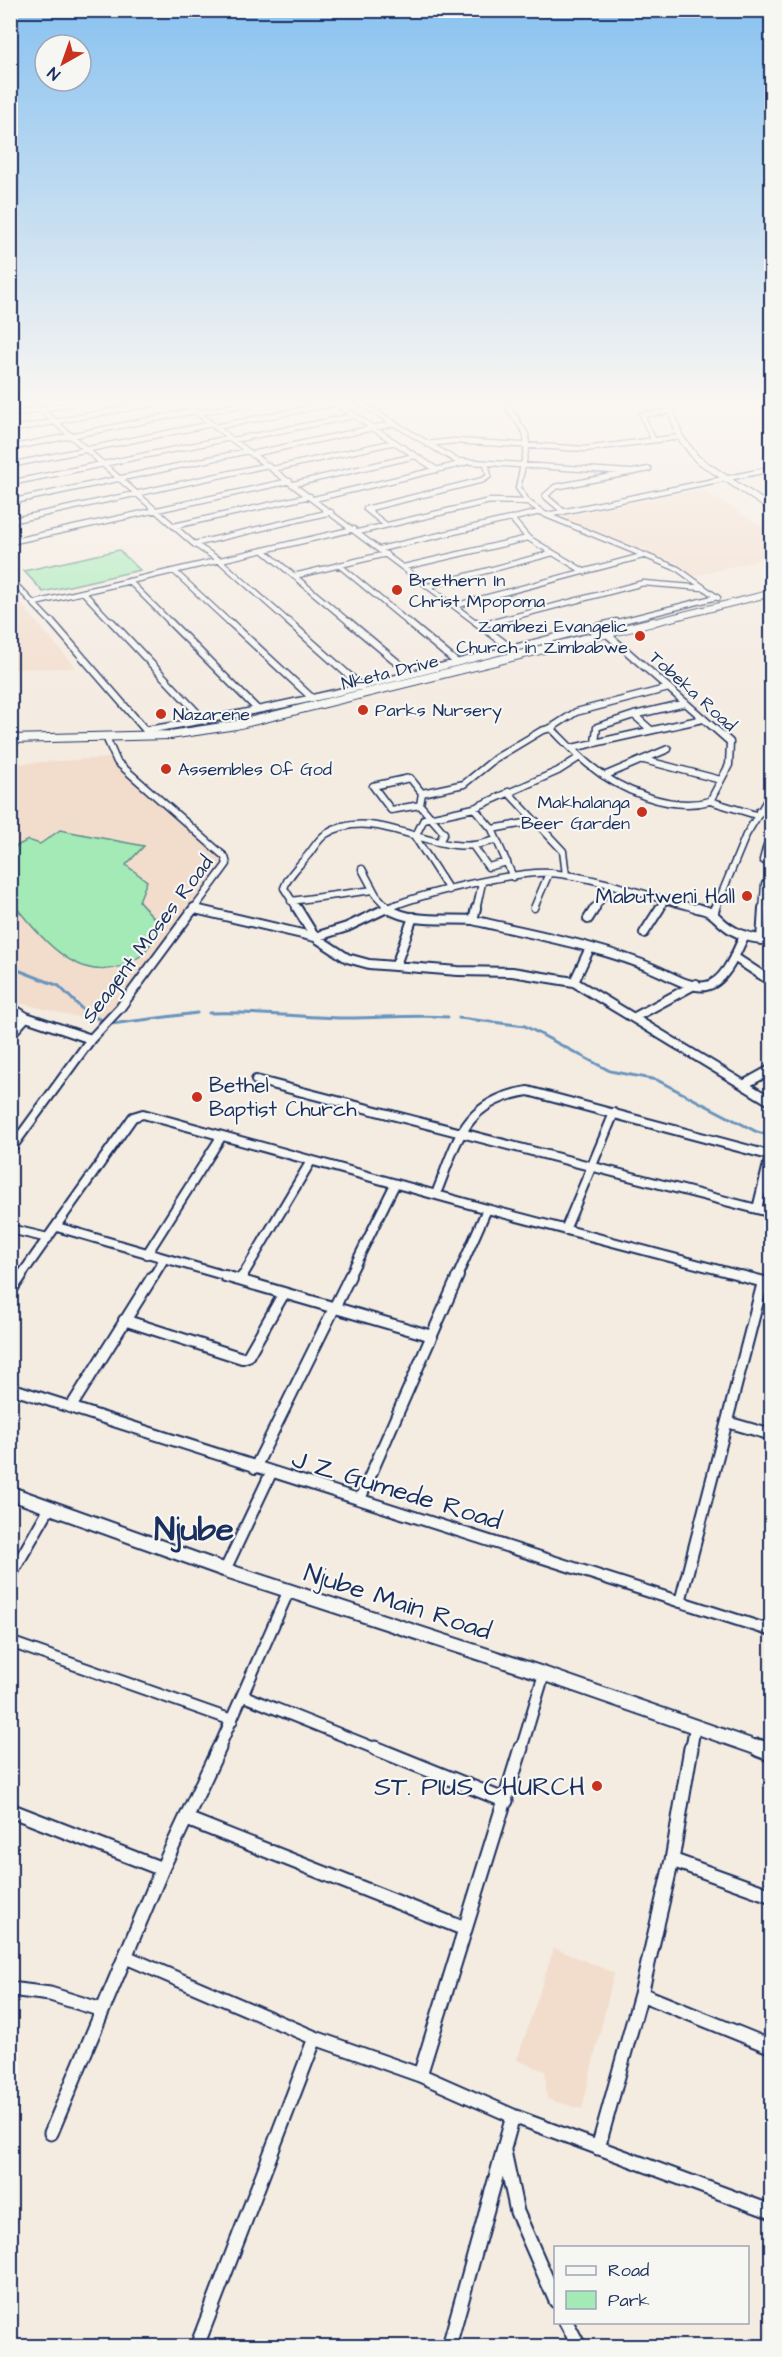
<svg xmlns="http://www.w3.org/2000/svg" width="782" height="2357" font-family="'Architects Daughter',sans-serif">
	<rect width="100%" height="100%" fill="#f4ebe1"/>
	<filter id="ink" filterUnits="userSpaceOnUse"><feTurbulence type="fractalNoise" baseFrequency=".0167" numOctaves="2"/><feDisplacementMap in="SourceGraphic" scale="12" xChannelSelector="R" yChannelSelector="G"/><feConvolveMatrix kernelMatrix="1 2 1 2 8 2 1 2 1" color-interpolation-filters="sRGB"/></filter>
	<g filter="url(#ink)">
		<path fill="#f2ddcd" d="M 701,489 L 771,532 L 771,557 L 695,576 L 676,563 L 560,517 Z
			M 10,592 L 11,592 L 76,668 L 11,669 Z
			M 109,758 L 224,859 L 226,863 L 102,1023 L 11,1001 L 11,764 Z
			M 554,1948 L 614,1973 L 582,2109 L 547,2099 L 545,2071 L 517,2060 Z"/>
		<path fill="#a3eab6" stroke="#5f8c8a" stroke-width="1.5" d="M 119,550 L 140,570 L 43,592 L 24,571 Z
			M 60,830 L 144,846 L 126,865 L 147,881 L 139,901 L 154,918 L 159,932 C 153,940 147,951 139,957 C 84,995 42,939 11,901 L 11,849 L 28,840 L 40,844 Z"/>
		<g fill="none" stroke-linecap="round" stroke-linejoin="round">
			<path stroke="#6894bd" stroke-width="3" d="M 10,967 L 59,986 L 87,1014 L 102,1020
				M 209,1013 C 252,1011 295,1017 338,1018 C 375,1019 411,1014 448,1017
				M 459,1018 L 525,1026 L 610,1071 L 657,1080 L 757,1132 L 772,1136
				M 111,1024 L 197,1013"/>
			<g stroke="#1b2f5e" stroke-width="7">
				<path id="minor-far4" d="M 31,401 L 194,544 L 219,560 L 291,624
					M 181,401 L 478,624
					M 332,401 L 437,470
					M 357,401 L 457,461 L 629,472
					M 504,401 L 526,434 L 527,447 L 518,488 L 528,502 L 546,515 L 678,569 L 718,598
					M 197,413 L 261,401
					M 10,415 L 85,401
					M 215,427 L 335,403
					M 10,430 L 166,401
					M 653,439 L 642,415 L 672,411
					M 233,440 L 354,416
					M 427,444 L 454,441 L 585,449 L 680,437
					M 10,448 L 194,411
					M 252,454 L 392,424
					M 10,465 L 212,424
					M 273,469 L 395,442
					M 10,483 L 230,438
					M 294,484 L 415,456
					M 314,499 L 465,463
					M 10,502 L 248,451
					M 564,512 L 545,496 L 555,487 L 649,469
					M 547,515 L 772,469
					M 511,518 L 528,538 L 585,572
					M 10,521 L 268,465
					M 386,525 L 366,509 L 483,480 L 489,476 L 486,463
					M 174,526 L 310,496
					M 358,532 L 490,501 L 528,502
					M 10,542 L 290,481
					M 194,544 L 331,512
					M 380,549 L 540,512
					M 263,550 L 351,624
					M 339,565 L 410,624
					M 404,567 L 528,538
					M 174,571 L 231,624
					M 294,576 L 386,554
					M 10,579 L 53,624
					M 129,581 L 172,624
					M 429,586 L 553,553
					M 83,592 L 113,624
					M 35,603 L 354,529
					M 454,606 L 646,555
					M 486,624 L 643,583 L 704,588
					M 610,624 L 717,597"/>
			</g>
			<g stroke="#1b2f5e" stroke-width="9">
				<path id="minor-far3" d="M 52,622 L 148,733
					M 112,622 L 205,721
					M 170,622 L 257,709
					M 230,622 L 312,698
					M 289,622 L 362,687
					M 349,622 L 410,673
					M 408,622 L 456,662
					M 476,622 L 512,649
					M 481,625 L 492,622
					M 606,633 L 730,742 L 729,765 L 710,801 L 756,815
					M 669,688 L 576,712 L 551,728 C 563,740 575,753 588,764 C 619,790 670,812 710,801
					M 146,730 C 305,706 460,661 616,622
					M 651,730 L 634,715 L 686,703
					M 106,737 L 117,762 L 225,857 L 227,864 L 193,910
					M 595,743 L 597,727 L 634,715
					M 572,748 L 703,719
					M 644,760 L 721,780
					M 604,776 L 668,749
					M 508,792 L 563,851 L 566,875
					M 422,793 L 464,784 L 496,758 L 541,731 L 551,728
					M 422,793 L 420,805 L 444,833 L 439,842
					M 420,805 L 391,810 L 373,786 L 410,778 L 422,793
					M 759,811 L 772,813
					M 492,829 L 536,821
					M 772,843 L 767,845 L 763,860 L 772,865
					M 473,846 L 488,867 L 507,862
					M 362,869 L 376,895 L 390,910
					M 513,877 L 492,829 L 474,808 L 558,771 L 580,757
					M 449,890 L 415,837 L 424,819 L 474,808
					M 291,901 L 373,890
					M 534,908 L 549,873
					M 195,909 L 198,910
					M 298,910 L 284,888 C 289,874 299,866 308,855 C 314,848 318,839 326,834 C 367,809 414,841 455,845 C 470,847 482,844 496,840
					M 384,910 C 415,895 517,870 551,873 C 603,878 652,898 703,910
					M 476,910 L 482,883
					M 594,910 L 611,884
					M 659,910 L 664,901
					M 715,910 L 746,835 L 772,792
					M 763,910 L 765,884 L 772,881"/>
			</g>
			<g stroke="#1b2f5e" stroke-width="12">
				<path id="minor-far2" d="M 297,908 L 315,937 L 347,958 L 369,964 L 458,971 L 512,972 L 574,982 L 772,1102
					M 387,908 C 412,924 445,918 473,920 L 476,908
					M 697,908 C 718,913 713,917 729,928 C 742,937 757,939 772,940
					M 195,909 L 315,937 L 347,927 L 387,908
					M 714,912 L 715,908
					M 588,919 L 595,908
					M 473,920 C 530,934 601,946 654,969 C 669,975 690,989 706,986 C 725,983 737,951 744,936
					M 644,933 L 660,908
					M 761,940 L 763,908
					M 734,957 L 772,982
					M 396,965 L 413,917
					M 574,982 L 589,950
					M 10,1007 L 26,1017 L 91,1039
					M 635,1017 L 696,984
					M 10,1035 L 26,1017
					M 256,1080 L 772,1213
					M 745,1084 L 772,1069
					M 10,1150 L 91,1039 L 120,1008 L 194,908
					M 436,1194 C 457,1142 463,1101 528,1091 L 772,1156
					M 757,1209 L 770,1156
					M 57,1227 L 230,1277
					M 10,1229 L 48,1238
					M 565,1230 L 614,1113
					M 147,1254 L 221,1137
					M 20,1277 L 133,1117 L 143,1114 L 487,1209 L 746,1277
					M 153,1277 L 164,1259
					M 242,1277 L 311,1161
					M 349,1277 L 395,1184
					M 457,1277 L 487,1209"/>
			</g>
			<g stroke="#1b2f5e" stroke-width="14">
				<path id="minor-far1" d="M 225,1276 L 432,1336
					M 741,1276 L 772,1284
					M 240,1280 L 243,1276
					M 10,1292 L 21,1276
					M 124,1320 L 242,1358 L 248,1356 L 284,1293
					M 10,1388 L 772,1631
					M 71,1407 L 153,1276
					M 727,1422 L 772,1435
					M 255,1468 L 350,1276
					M 360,1499 L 458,1276
					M 225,1570 L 271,1473
					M 10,1577 L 50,1507
					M 680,1602 L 763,1282
					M 10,1642 L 232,1720
					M 244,1696 L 379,1750
					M 218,1750 L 289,1590
					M 521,1750 L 544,1674
					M 691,1750 L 695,1726"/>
			</g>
			<g stroke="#1b2f5e" stroke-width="17">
				<path id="minor" d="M 375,1748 L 506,1801
					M 10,1810 L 162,1869
					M 187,1819 L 465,1929
					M 672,1860 L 772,1896
					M 126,1957 L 315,2038 L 420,2075 L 513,2116 L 772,2212
					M 10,1989 L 50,1994 L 102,2010
					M 641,1994 L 772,2047
					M 420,2075 L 521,1748
					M 51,2133 L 162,1869 L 219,1748
					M 598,2148 L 641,1994 L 672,1860 L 691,1748
					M 504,2151 L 517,2212 L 556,2301
					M 566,2322 L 579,2346
					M 197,2346 L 315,2038
					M 449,2346 L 513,2116"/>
			</g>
			<g stroke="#1b2f5e" stroke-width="8">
				<path id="tertiary-far3" d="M 668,401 L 680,437 L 697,459 L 772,509
					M 647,624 L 772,593"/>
			</g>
			<g stroke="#1b2f5e" stroke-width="10">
				<path id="tertiary-far2" d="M 10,739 L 170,735 L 236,725 L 653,622"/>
			</g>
			<g stroke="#1b2f5e" stroke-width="17">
				<path id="tertiary-far1" d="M 10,1493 L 225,1570 L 544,1674 L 763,1750"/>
			</g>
			<g stroke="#1b2f5e" stroke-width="21">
				<path id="tertiary" d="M 759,1748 L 772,1753"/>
			</g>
			<use href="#minor-far4" stroke="#f6f6f2" stroke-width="4.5"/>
			<use href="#minor-far3" stroke="#f6f6f2" stroke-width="6"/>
			<use href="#minor-far2" stroke="#f6f6f2" stroke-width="8"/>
			<use href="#minor-far1" stroke="#f6f6f2" stroke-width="10"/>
			<use href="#minor" stroke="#f6f6f2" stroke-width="13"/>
			<use href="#tertiary-far3" stroke="#f6f6f2" stroke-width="6"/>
			<use href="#tertiary-far2" stroke="#f6f6f2" stroke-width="8"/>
			<use href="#tertiary-far1" stroke="#f6f6f2" stroke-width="13"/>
			<use href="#tertiary" stroke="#f6f6f2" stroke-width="16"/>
		</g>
	</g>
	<linearGradient id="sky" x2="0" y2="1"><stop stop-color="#89c2f0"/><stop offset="0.55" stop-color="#faf6f2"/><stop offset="1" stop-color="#faf6f2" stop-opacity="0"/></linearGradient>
	<rect width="782" height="731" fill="url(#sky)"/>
	<g fill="#c8321e" stroke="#f6f6f2" stroke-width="2">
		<circle cx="397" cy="590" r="6"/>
		<circle cx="640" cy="636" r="6"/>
		<circle cx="363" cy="710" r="6"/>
		<circle cx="161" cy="714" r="6"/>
		<circle cx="166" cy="769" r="6"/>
		<circle cx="642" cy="812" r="6"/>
		<circle cx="747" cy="896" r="6"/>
		<circle cx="197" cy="1097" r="6"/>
		<circle cx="597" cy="1786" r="6"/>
	</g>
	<g text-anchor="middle" stroke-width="4.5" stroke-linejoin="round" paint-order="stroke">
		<g font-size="18" fill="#1b2f5e" stroke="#f6f6f2" text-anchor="start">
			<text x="409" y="586">Brethern In<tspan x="409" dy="21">Christ Mpopoma</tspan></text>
			<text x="628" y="632" text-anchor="end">Zambezi Evangelic<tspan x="628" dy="21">Church in Zimbabwe</tspan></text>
			<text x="375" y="716">Parks Nursery</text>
			<text x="173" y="720">Nazarene</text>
			<text x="178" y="775">Assembles Of God</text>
			<text x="630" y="808" text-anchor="end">Makhalanga<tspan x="630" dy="21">Beer Garden</tspan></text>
		</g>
		<g font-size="18" fill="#1b2f5e" stroke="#f6f6f2">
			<text transform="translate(390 672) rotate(-14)" y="6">Nketa Drive</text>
			<text transform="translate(693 691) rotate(42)" y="6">Tobeka Road</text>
		</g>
		<g font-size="21" fill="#1b2f5e" stroke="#f6f6f2" text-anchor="end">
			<text x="735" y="903">Mabutweni Hall</text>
			<text x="209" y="1092" text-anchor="start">Bethel<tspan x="209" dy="24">Baptist Church</tspan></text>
		</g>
		<g font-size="21" fill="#1b2f5e" stroke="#f6f6f2">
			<text transform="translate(147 939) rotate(-53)" y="7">Seagent Moses Road</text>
		</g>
		<g font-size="26" fill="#1b2f5e" stroke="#f6f6f2">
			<text transform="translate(397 1489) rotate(17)" y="9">J Z Gumede Road</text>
			<text transform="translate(398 1601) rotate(18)" y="9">Njube Main Road</text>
		</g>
		<g font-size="26" fill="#1b2f5e" stroke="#f6f6f2" text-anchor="end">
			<text x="585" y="1795">ST. PIUS CHURCH</text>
		</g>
		<g font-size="33" font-weight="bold" fill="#1b2f5e" stroke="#f6f6f2">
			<text x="194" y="1540">Njube</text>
		</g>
	</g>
	<rect width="782" height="2357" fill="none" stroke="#f6f6f2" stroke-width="36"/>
	<rect x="18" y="18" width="746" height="2321" fill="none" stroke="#1b2f5e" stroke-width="2" filter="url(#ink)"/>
	<rect x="554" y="2246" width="195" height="78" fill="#f6f6f2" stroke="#9ea6b7" stroke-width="1.5"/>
	<rect x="566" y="2266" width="30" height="9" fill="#f6f6f2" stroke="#9ea6b7" stroke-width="1.5"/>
	<text x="608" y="2276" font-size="18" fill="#1b2f5e">Road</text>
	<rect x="566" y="2291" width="30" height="18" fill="#a3eab6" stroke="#9ea6b7" stroke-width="1.5"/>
	<text x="608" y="2306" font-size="18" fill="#1b2f5e">Park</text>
	<g transform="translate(63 63) rotate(220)"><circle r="28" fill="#f6f6f2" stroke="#9ea6b7" stroke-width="1.5"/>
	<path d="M0-4.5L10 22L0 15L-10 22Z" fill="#c8321e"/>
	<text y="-9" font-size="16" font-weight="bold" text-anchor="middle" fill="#1b2f5e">N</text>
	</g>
</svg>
